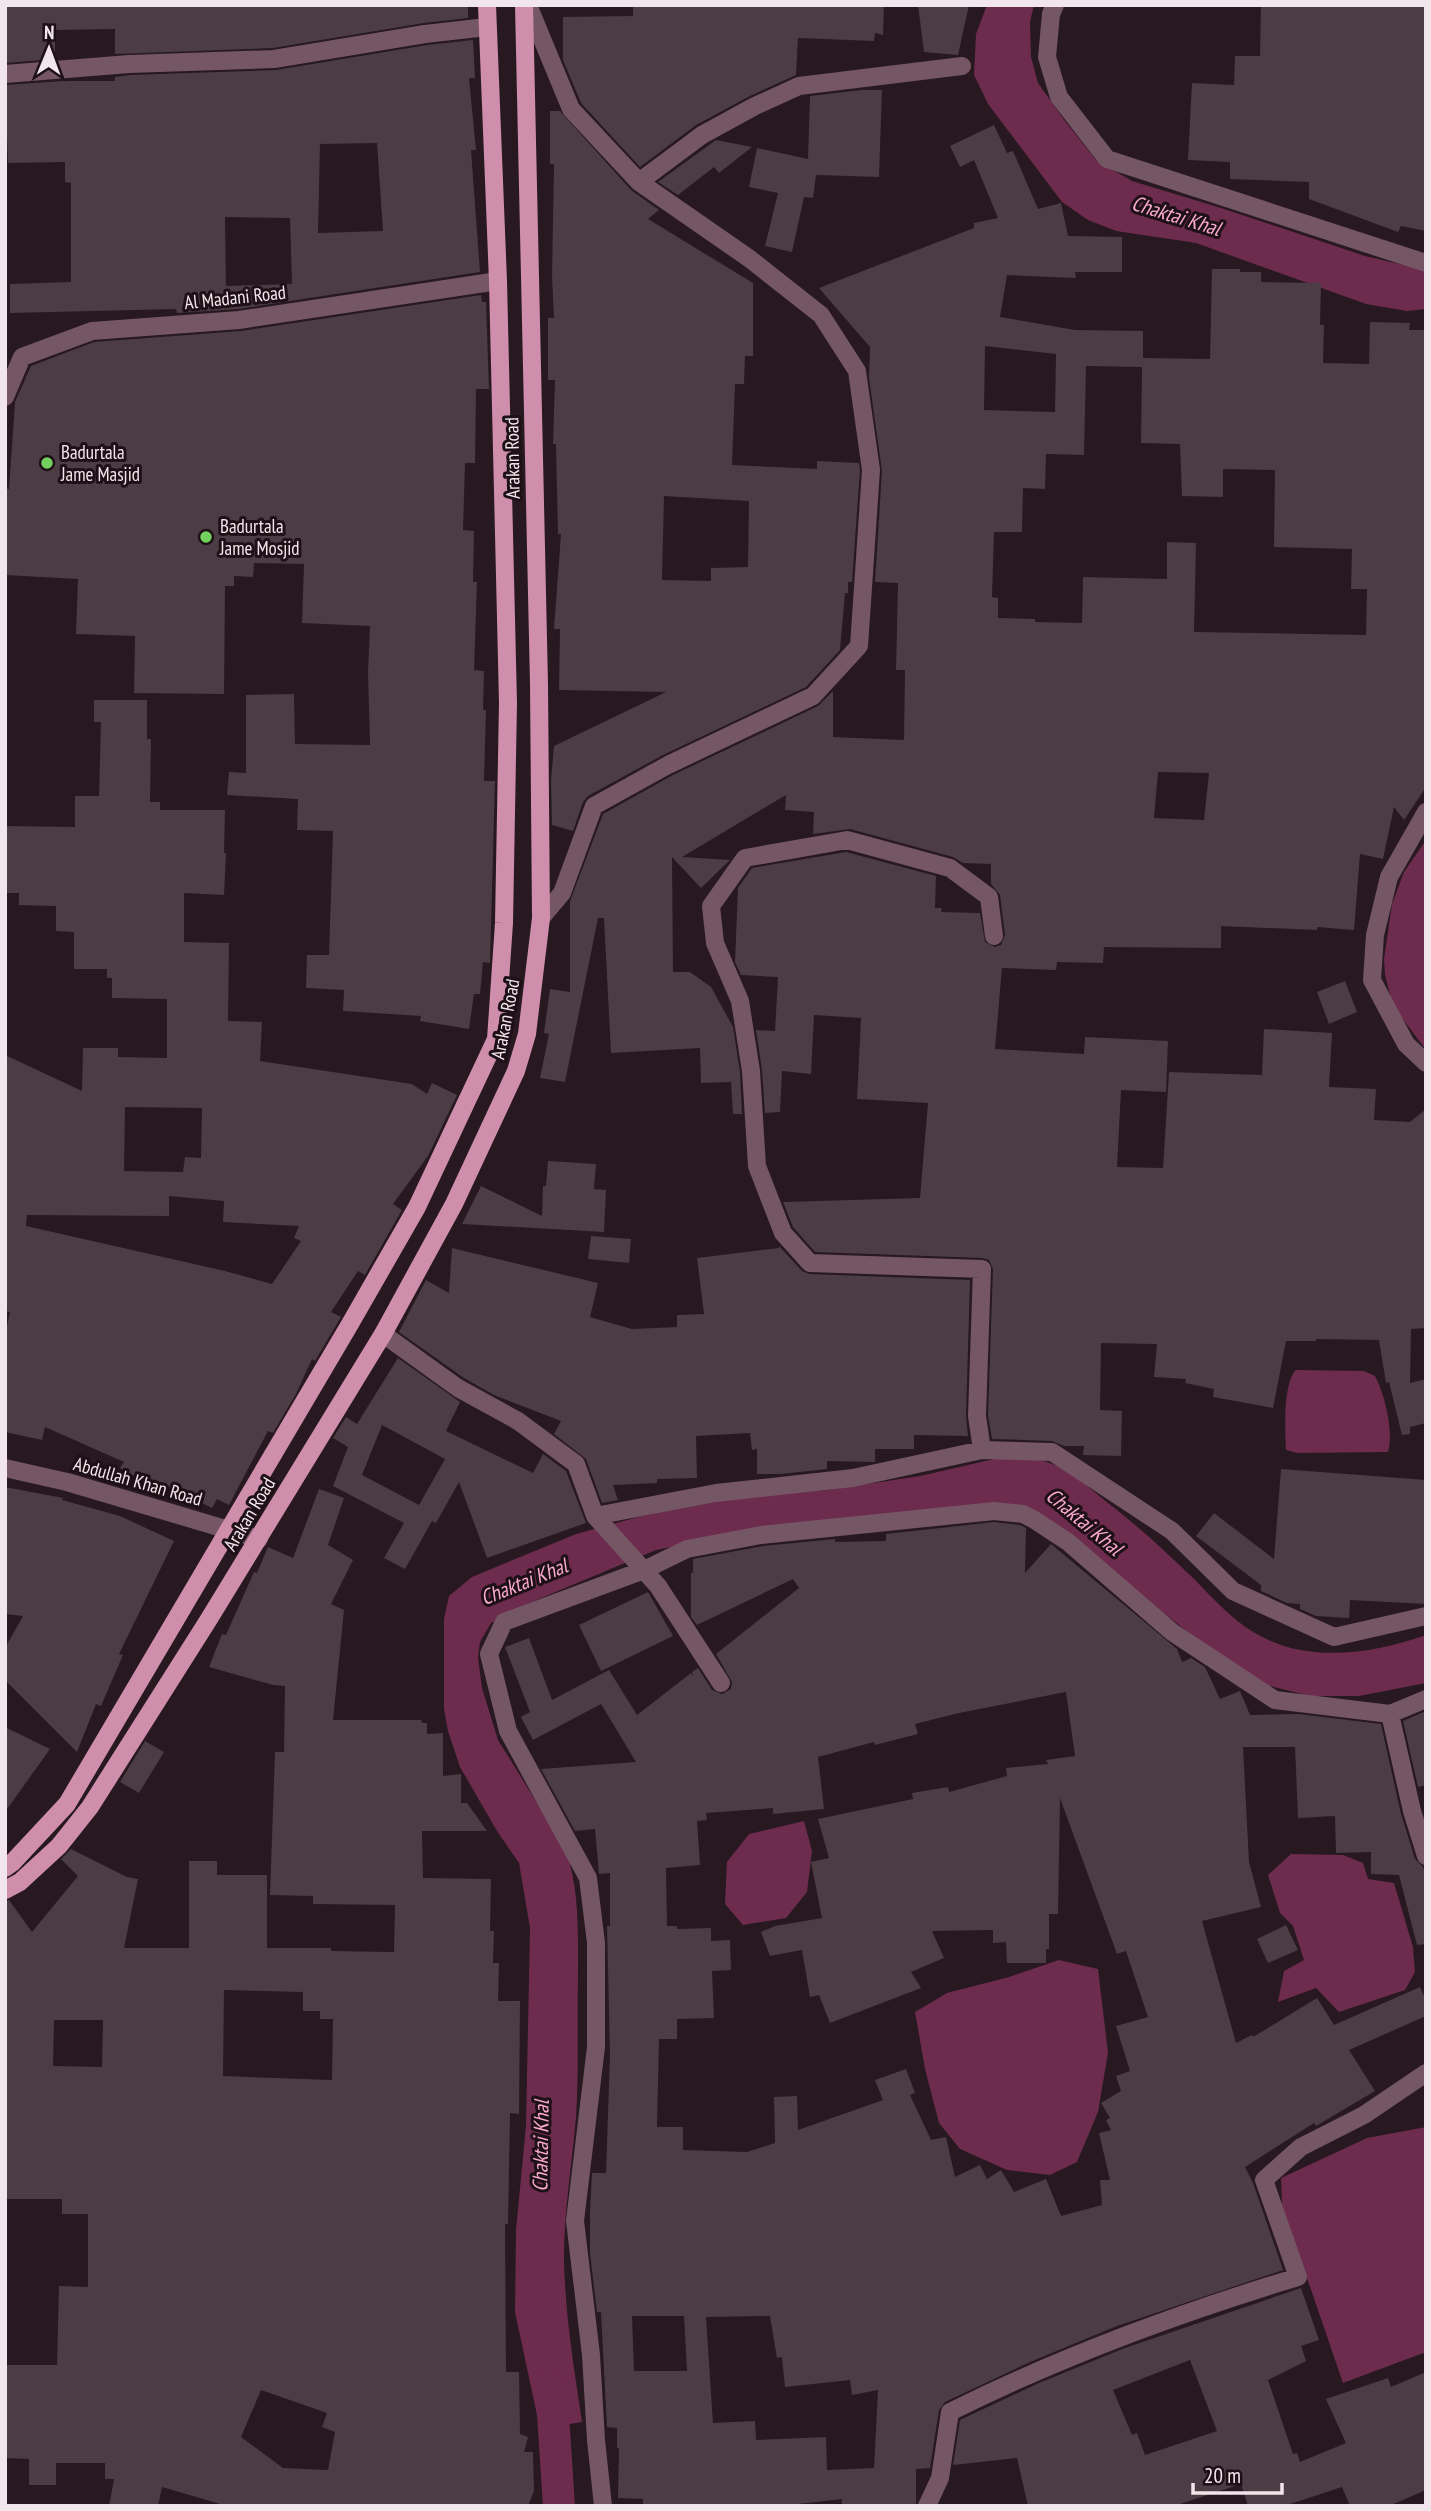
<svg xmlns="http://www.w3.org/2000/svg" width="1431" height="2511" font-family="'PT Sans Narrow',sans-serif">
	<rect width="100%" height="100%" fill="#27191f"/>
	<path fill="#6d2b4d" d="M 987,5 L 1034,5 L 1030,22 L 1031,57 L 1038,83 L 1065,121 L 1096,160 L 1132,181 L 1221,208 L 1365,256 L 1417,268 L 1426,266 L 1426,309 L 1407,311 L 1366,304 L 1196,243 L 1116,231 L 1088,220 L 1062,202 L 988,104 L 974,75 L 976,34 Z
		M 1426,840 L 1426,1050 L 1393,1006 L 1385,975 L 1384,959 L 1392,904 L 1404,872 Z
		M 1296,1370 L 1364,1371 L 1375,1376 C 1385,1395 1394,1432 1388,1452 L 1297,1453 L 1286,1450 C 1285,1430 1283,1383 1296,1370 Z
		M 1031,1458 C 1065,1464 1082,1482 1108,1503 C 1138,1526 1165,1551 1192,1577 C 1212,1597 1231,1619 1255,1633 C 1307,1664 1372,1654 1426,1635 L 1426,1683 L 1359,1696 L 1310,1696 L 1262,1684 L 1220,1657 L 1038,1515 L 741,1533 L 656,1550 L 527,1604 L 491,1623 L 480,1642 L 478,1657 L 482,1688 L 498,1740 L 565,1848 C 580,1888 578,1936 578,1979 C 577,2024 579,2071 576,2117 C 572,2164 564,2211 564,2259 C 565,2314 574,2368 582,2422 L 540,2429 L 515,2312 L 516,2230 L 526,2125 L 530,1928 L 519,1863 L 497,1831 L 460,1767 L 448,1731 L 444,1709 L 444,1619 L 449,1596 L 472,1577 L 576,1534 L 642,1516 L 736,1498 L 828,1490 L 920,1476 L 994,1459 Z
		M 804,1821 L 812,1851 L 807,1892 L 786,1918 L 743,1925 L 725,1904 L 727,1862 L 749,1834 Z
		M 1291,1854 L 1343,1855 L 1363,1863 L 1368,1879 L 1394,1883 L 1413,1947 L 1415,1972 L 1405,1990 L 1339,2012 L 1316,1988 L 1278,2002 L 1284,1971 L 1304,1960 L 1293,1926 L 1280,1913 L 1268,1875 Z
		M 1059,1960 L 1098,1969 L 1108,2053 L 1098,2112 L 1077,2162 L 1050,2175 L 1007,2170 L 960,2149 L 939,2123 L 925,2069 L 915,2012 L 947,1993 L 1009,1977 Z
		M 1426,2127 L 1426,2352 L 1343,2383 L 1282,2205 L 1281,2178 L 1367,2138 Z"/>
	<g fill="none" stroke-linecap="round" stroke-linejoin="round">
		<path stroke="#6d2b4d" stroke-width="32" d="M 551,2385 L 559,2506"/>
	</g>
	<path fill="#4c3c43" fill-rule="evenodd" d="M 5,5 L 468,5 L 468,18 L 424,23 L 273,48 L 115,54 L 115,29 L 55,30 L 55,59 L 5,63 Z
		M 633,5 L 884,5 L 883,35 L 875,33 L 874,41 L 798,38 L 796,75 L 750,96 L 696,125 L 640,167 L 581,103 L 563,60 L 563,17 L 633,16 Z
		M 918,5 L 969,5 L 958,55 L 924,52 Z
		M 1261,5 L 1424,5 L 1426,231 L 1401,226 L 1398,232 L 1309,199 L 1309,182 L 1230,179 L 1230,162 L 1188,160 L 1192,83 L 1234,85 L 1235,56 L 1260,56 Z
		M 473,40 L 475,78 L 469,78 L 476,150 L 471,150 L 480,272 L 238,309 L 177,313 L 176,309 L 10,313 L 10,284 L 71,282 L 71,183 L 65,182 L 65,162 L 8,163 L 5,85 L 64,81 L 115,81 L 115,77 L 130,75 L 276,70 L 427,45 ZM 377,143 L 383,231 L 318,233 L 320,144 ZM 225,217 L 290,218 L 292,284 L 226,286 Z
		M 862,90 L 882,90 L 879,177 L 816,175 L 813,198 L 804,197 L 792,252 L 765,246 L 778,193 L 749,187 L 757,148 L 808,159 L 810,96 Z
		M 550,111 L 560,111 L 631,190 L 659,210 L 648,219 L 753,283 L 753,356 L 745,356 L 744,384 L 735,384 L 732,465 L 817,469 L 817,461 L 859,463 L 860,470 L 852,582 L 848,582 L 848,593 L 845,593 L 840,650 L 806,687 L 663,755 L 588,796 L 583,802 L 573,831 L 552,825 L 551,780 L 554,746 L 666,692 L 559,690 L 560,629 L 554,629 L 561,534 L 558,534 L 556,444 L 553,444 L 555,380 L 548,380 L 548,318 L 554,318 L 552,276 L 554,164 L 550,164 ZM 664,496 L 749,501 L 748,567 L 711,568 L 711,581 L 662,580 Z
		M 994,125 L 1007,153 L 1013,151 L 1038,209 L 1061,203 L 1068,236 L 1122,237 L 1122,272 L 1075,272 L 1076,278 L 1007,275 L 1000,317 L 1075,330 L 1143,331 L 1143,358 L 1210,359 L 1212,269 L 1240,269 L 1240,272 L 1261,272 L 1261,282 L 1321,283 L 1320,325 L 1324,325 L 1323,363 L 1369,364 L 1370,322 L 1410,323 L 1409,330 L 1426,330 L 1426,787 L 1404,820 L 1394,807 L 1383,859 L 1360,854 L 1354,930 L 1317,927 L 1317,930 L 1221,926 L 1221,948 L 1104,947 L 1103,963 L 1057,962 L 1056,970 L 1002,968 L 995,1049 L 1084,1054 L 1085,1037 L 1168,1041 L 1166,1092 L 1121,1090 L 1117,1167 L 1163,1168 L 1169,1072 L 1262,1075 L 1264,1029 L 1332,1033 L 1329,1087 L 1376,1089 L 1374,1120 L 1410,1122 L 1426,1109 L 1426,1328 L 1411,1329 L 1410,1383 L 1426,1379 L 1426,1423 L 1410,1427 L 1410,1434 L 1402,1435 L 1389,1382 L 1386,1383 L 1379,1340 L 1316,1339 L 1316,1341 L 1286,1341 L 1273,1408 L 1213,1397 L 1214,1389 L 1185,1383 L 1186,1379 L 1154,1377 L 1157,1344 L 1101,1343 L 1100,1410 L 1122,1411 L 1121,1456 L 1083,1455 L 1084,1446 L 1064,1446 L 1052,1441 L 992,1439 L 988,1415 L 993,1269 L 989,1260 L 982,1258 L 815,1252 L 793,1227 L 783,1202 L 920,1198 L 928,1103 L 857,1099 L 861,1018 L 814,1015 L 811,1074 L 782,1071 L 780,1112 L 765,1113 L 762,1070 L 756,1030 L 775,1031 L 778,977 L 741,975 L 735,962 L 738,888 L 752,868 L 846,852 L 936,876 L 935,908 L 942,908 L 941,912 L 980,913 L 985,942 L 995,947 L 1001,945 L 1005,935 L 1000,895 L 991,884 L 991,864 L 963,863 L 953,857 L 850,829 L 813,834 L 814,812 L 785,810 L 786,795 L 682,857 L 730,860 L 701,888 L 672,857 L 673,972 L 690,972 L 711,987 L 733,1027 L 740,1072 L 742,1114 L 733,1114 L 731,1082 L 701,1083 L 700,1048 L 611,1053 L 604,918 L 598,918 L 565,1082 L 540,1078 L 549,1034 L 544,1033 L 550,989 L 570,992 L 570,901 L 603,814 L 673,775 L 818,706 L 833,691 L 833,737 L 904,740 L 905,670 L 896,670 L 898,583 L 875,582 L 882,471 L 869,378 L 870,347 L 819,288 L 974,228 L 974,223 L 998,218 L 974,160 L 960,167 L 950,146 ZM 985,346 L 1056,354 L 1055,412 L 984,410 ZM 1086,366 L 1142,367 L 1141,443 L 1180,444 L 1182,496 L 1223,497 L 1223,469 L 1275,470 L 1274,547 L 1352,549 L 1351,589 L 1367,589 L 1366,635 L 1194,632 L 1196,543 L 1167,542 L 1167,579 L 1083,577 L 1082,623 L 1035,622 L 1035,619 L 998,618 L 998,598 L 992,597 L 994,532 L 1022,532 L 1023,488 L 1045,489 L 1046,454 L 1084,455 ZM 1158,772 L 1209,773 L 1204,820 L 1154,818 Z
		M 716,140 L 752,147 L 719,173 L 714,167 L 678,195 L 658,182 Z
		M 481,295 L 482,302 L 486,302 L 489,389 L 476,389 L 475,463 L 465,463 L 463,530 L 474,531 L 473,582 L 477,582 L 474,670 L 484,671 L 483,710 L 486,710 L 484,781 L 495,781 L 490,963 L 483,962 L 480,994 L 474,994 L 469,1029 L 420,1021 L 421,1016 L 343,1011 L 344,990 L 306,988 L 307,955 L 329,955 L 333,831 L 297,830 L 298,799 L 227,795 L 229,772 L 246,773 L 246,695 L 294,694 L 295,744 L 370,745 L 368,673 L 370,626 L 302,623 L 304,564 L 254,563 L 253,577 L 234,576 L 234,586 L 225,586 L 224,694 L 134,693 L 135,636 L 76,634 L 78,579 L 5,575 L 5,488 L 9,489 L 15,402 L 31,366 L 94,342 L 241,331 Z
		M 94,700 L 147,700 L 147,739 L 151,739 L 150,802 L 160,802 L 160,810 L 225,810 L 224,853 L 226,853 L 224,895 L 184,893 L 184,942 L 229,943 L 228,1021 L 262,1022 L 260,1061 L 412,1084 L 427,1094 L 432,1083 L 457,1095 L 428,1156 L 393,1204 L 402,1210 L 365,1275 L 358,1271 L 331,1312 L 341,1317 L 315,1361 L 312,1359 L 296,1394 L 273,1433 L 268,1431 L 229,1505 L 217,1499 L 212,1508 L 153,1479 L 149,1485 L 120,1468 L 124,1462 L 45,1427 L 42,1440 L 5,1432 L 5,1334 L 10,1312 L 5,1311 L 5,1055 L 82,1091 L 83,1048 L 118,1048 L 118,1057 L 167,1058 L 167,999 L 112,998 L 112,978 L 107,978 L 107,969 L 74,969 L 74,932 L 56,931 L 56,906 L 19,905 L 19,893 L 5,893 L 5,826 L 75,827 L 75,796 L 99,796 L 101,722 L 94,722 ZM 125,1107 L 202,1108 L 201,1158 L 185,1157 L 183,1172 L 124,1171 ZM 169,1196 L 224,1201 L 223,1222 L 299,1226 L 294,1238 L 301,1241 L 272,1284 L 225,1271 L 26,1226 L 27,1215 L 169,1216 Z
		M 1345,981 L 1357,1012 L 1329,1024 L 1317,992 Z
		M 548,1161 L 596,1164 L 594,1189 L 606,1190 L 604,1232 L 462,1224 L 481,1186 L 542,1216 L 543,1186 L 546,1186 Z
		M 591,1236 L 631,1239 L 629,1263 L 588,1259 Z
		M 779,1246 L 802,1271 L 809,1274 L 970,1280 L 966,1416 L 968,1436 L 914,1435 L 914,1449 L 875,1449 L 875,1462 L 827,1461 L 827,1469 L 781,1474 L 757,1474 L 757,1449 L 752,1450 L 750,1433 L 696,1436 L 697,1478 L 657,1479 L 657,1483 L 613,1485 L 618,1500 L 602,1503 L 586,1459 L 554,1434 L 561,1421 L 494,1395 L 464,1378 L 399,1332 L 426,1280 L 449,1293 L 452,1248 L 598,1283 L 590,1317 L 632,1329 L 677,1327 L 677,1315 L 704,1314 L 697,1258 L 779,1248 Z
		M 398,1358 L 460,1402 L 446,1431 L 533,1473 L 543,1454 L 566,1471 L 586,1523 L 487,1558 L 459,1482 L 436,1523 L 432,1521 L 405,1569 L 384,1558 L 404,1523 L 333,1486 L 348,1447 L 333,1438 L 346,1417 L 357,1424 ZM 382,1425 L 445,1459 L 419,1505 L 362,1475 Z
		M 1281,1469 L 1426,1480 L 1426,1604 L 1350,1600 L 1349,1618 L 1316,1616 L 1300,1609 L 1300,1604 L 1287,1603 L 1261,1591 L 1261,1585 L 1196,1536 L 1214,1513 L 1274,1559 Z
		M 5,1487 L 63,1498 L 62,1500 L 120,1516 L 174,1541 L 119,1654 L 123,1655 L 101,1706 L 96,1704 L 77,1752 L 5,1680 L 5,1648 L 23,1616 L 5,1614 Z
		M 319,1489 L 344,1498 L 328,1545 L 353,1560 L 331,1604 L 344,1610 L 333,1720 L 421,1720 L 422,1723 L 427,1723 L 427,1734 L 443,1733 L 443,1776 L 461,1774 L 461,1803 L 467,1803 L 487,1831 L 422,1831 L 423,1878 L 491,1879 L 490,1931 L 494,1931 L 493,1963 L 499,1963 L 498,2001 L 520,2001 L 519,2114 L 510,2113 L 508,2224 L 505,2224 L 506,2372 L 519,2372 L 520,2434 L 528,2437 L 524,2452 L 533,2452 L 534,2491 L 528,2506 L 227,2506 L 162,2487 L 158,2506 L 109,2506 L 114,2479 L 105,2479 L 105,2463 L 56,2463 L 56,2485 L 29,2485 L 29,2459 L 5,2458 L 5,2365 L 57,2365 L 59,2286 L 88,2287 L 88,2214 L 62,2214 L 62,2199 L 5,2199 L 5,1901 L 9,1900 L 32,1932 L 78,1876 L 61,1859 L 71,1849 L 127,1877 L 138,1879 L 124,1948 L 189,1948 L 189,1861 L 217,1861 L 217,1875 L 267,1875 L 267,1948 L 331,1948 L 331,1951 L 394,1952 L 395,1905 L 313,1904 L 313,1896 L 270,1895 L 275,1752 L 284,1752 L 285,1686 L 273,1685 L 209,1667 L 222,1634 L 226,1635 L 254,1572 L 257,1573 L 268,1547 L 293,1558 ZM 224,1990 L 303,1992 L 303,2011 L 320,2011 L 320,2019 L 333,2019 L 332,2080 L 223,2076 ZM 54,2020 L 103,2020 L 102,2067 L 53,2066 ZM 261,2390 L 327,2413 L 322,2427 L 335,2432 L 328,2470 L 283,2468 L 241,2437 Z
		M 994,1522 L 1020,1525 L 1026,1528 L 1025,1573 L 1051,1544 L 1177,1649 L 1182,1662 L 1191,1658 L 1205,1667 L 1220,1699 L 1240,1691 L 1250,1715 L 1298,1714 L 1381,1724 L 1401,1814 L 1415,1859 L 1423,1867 L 1426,1877 L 1426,1944 L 1417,1945 L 1399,1875 L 1371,1874 L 1371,1852 L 1336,1853 L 1335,1816 L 1298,1818 L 1295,1747 L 1243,1747 L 1249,1862 L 1261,1907 L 1202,1921 L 1236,2043 L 1252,2035 L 1253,2037 L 1317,1998 L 1334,2025 L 1420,1987 L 1426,2000 L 1426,2016 L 1349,2050 L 1375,2091 L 1316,2126 L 1314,2123 L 1245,2167 L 1253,2183 L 1283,2270 L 1117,2326 L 1030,2362 L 945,2402 L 939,2410 L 930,2468 L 916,2469 L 916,2506 L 842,2506 L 842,2499 L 781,2506 L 643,2506 L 643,2499 L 618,2498 L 619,2448 L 617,2448 L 617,2428 L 607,2427 L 601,2312 L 597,2312 L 590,2253 L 590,2211 L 592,2173 L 606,2173 L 610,2055 L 607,1926 L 610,1926 L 610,1873 L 599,1874 L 595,1829 L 575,1831 L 541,1769 L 636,1762 L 601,1704 L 533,1740 L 521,1717 L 530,1712 L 505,1647 L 529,1638 L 552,1700 L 609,1670 L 637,1715 L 691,1673 L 693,1676 L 692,1672 L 698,1668 L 712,1690 L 722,1694 L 731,1689 L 732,1682 L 716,1654 L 799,1588 L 793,1579 L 697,1625 L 691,1617 L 691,1573 L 693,1573 L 693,1559 L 763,1546 L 835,1539 L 835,1542 L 886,1541 L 886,1534 ZM 1066,1692 L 1075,1756 L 1046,1760 L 1048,1764 L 1006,1768 L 1007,1776 L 949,1792 L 948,1787 L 912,1793 L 913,1799 L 818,1819 L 829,1858 L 811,1862 L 822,1918 L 775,1926 L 761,1932 L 770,1956 L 802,1950 L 810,1997 L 819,1995 L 830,2023 L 921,1988 L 911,1972 L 944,1958 L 932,1931 L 993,1930 L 993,1943 L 1006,1942 L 1007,1963 L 1046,1963 L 1046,1949 L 1049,1949 L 1049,1914 L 1058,1914 L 1060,1798 L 1117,1954 L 1126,1951 L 1148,2017 L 1116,2026 L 1130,2071 L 1116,2076 L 1121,2091 L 1101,2103 L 1110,2118 L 1106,2120 L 1111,2130 L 1099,2133 L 1110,2180 L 1100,2180 L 1102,2205 L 1061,2216 L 1046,2179 L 1014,2192 L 1001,2170 L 987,2179 L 980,2165 L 955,2177 L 946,2137 L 931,2140 L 910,2095 L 915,2093 L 906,2069 L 875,2080 L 883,2100 L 798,2130 L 797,2096 L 774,2097 L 775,2143 L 747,2152 L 683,2150 L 683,2127 L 657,2127 L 659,2039 L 677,2039 L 677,2019 L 714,2018 L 712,1971 L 731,1970 L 730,1940 L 711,1941 L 711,1928 L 677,1929 L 677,1926 L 667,1926 L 666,1868 L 700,1865 L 697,1821 L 707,1820 L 706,1813 L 773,1808 L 773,1814 L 824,1809 L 818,1757 L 874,1742 L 875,1745 L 918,1734 L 915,1724 L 959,1713 ZM 632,2316 L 684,2316 L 687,2371 L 634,2371 ZM 770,2316 L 777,2358 L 782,2357 L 785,2387 L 850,2380 L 852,2395 L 878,2390 L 874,2468 L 827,2470 L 826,2437 L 756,2440 L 755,2421 L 713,2423 L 706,2317 Z
		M 648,1592 L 673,1636 L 601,1671 L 579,1625 Z
		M 1426,1711 L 1426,1785 L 1418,1787 L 1403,1721 Z
		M 5,1727 L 50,1749 L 5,1812 Z
		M 145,1741 L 164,1752 L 139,1793 L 120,1782 Z
		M 1286,1925 L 1298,1950 L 1268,1963 L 1257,1939 Z
		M 1301,2288 L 1319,2340 L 1301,2346 L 1306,2361 L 1268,2380 L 1293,2454 L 1297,2453 L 1300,2462 L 1346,2443 L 1326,2399 L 1388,2378 L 1391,2387 L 1426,2372 L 1426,2490 L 1389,2506 L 1350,2506 L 1342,2487 L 1284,2506 L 1248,2506 L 1241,2484 L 1174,2506 L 1028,2506 L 1017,2458 L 953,2465 L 960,2420 L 1039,2383 L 1125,2348 ZM 1190,2360 L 1217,2431 L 1145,2455 L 1137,2433 L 1132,2435 L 1113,2390 Z"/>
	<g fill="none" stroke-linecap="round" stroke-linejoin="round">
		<path stroke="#755664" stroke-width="18" d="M 528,5 L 571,109 L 639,182 L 750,259 L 821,315 L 857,371 L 871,470 L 859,646 L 813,696 L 668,765 L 594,806 L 562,893 L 541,918
			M 1055,5 L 1051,14 L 1047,57 L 1059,97 L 1107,159 L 1426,263
			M 5,74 L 129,64 L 274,59 L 425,34 L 487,27
			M 639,182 L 702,135 L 755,106 L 799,86 L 962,66
			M 5,397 L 22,357 L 92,331 L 239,320 L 498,281
			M 1426,812 L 1389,877 L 1375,935 L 1372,980 L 1406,1044 L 1426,1063
			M 994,936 L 989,897 L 950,868 L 847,840 L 745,858 L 711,906 L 715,943 L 740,1001 L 751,1071 L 757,1166 L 783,1233 L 810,1263 L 982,1269 L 977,1416 L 982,1450 L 1052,1452 L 1172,1531 L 1233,1591 L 1334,1637 L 1426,1616
			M 383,1334 L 458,1388 L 518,1421 L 576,1464 L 595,1516 L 658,1586 L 721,1683
			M 5,1468 L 67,1482 L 259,1539
			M 595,1516 L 716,1493 L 853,1478 L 982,1450
			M 1390,1714 L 1412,1811 L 1426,1856
			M 603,2506 L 596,2440 L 591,2355 L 575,2221 L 596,2047 L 596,1943 L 588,1878 L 508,1731 L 489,1654 L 504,1622 L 644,1570 L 687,1549 L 761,1535 L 994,1511 L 1023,1514 L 1033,1519 L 1068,1542 L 1172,1632 L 1275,1700 L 1390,1714 L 1426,1699
			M 927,2506 L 940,2478 L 950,2412 C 1062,2356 1179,2313 1298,2277 L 1264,2180 L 1301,2147 L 1364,2115 L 1426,2073"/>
		<path stroke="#cf8eac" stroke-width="18" d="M 5,1868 L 12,1863 L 67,1804 L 350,1324 L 417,1207 L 496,1039 L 504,923 L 508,703 L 498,281 L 487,5
			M 5,1890 L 20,1882 L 59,1846 L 90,1807 L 209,1619 L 383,1334 L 454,1204 L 516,1071 L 527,1034 L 541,918 L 539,684 L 524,5"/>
	</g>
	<g fill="#72d25d" stroke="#1d1016" stroke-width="2.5">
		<circle cx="47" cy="463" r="7"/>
		<circle cx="206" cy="537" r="7"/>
	</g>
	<g text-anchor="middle" stroke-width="6" stroke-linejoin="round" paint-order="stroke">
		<g font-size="19" fill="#f1e6eb" stroke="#1d1016">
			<text transform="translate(235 297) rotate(-6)" y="7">Al Madani Road</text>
			<text transform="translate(512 458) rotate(-91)" y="7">Arakan Road</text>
			<text transform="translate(505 1019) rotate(-79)" y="7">Arakan Road</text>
			<text transform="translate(138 1481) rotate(16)" y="7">Abdullah Khan Road</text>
			<text transform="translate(249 1514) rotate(-59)" y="7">Arakan Road</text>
		</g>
		<g font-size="19" fill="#f1e6eb" stroke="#1d1016" text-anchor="start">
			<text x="61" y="459">Badurtala<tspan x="61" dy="22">Jame Masjid</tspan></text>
			<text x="220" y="533">Badurtala<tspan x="220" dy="22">Jame Mosjid</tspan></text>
		</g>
		<g font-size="21" font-style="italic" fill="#faa9cf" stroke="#1d1016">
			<text transform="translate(1176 216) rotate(17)" y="7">Chaktai Khal</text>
			<text transform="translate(1084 1522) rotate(40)" y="7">Chaktai Khal</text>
			<text transform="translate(524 1582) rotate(-22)" y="7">Chaktai Khal</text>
			<text transform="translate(541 2146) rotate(-89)" y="7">Chaktai Khal</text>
		</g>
	</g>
	<rect width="1431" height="2511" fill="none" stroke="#f1e6eb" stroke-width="14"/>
	<g transform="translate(49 49) rotate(1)" stroke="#1d1016" stroke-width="5" paint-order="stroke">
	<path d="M0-5L12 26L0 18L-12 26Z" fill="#f1e6eb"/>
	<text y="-10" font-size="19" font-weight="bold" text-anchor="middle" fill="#f1e6eb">N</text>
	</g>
	<path d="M1193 2483v10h89v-10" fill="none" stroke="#f1e6eb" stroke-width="3.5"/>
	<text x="1204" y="2483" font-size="21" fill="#f1e6eb" stroke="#1d1016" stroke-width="5" paint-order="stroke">20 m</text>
</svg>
